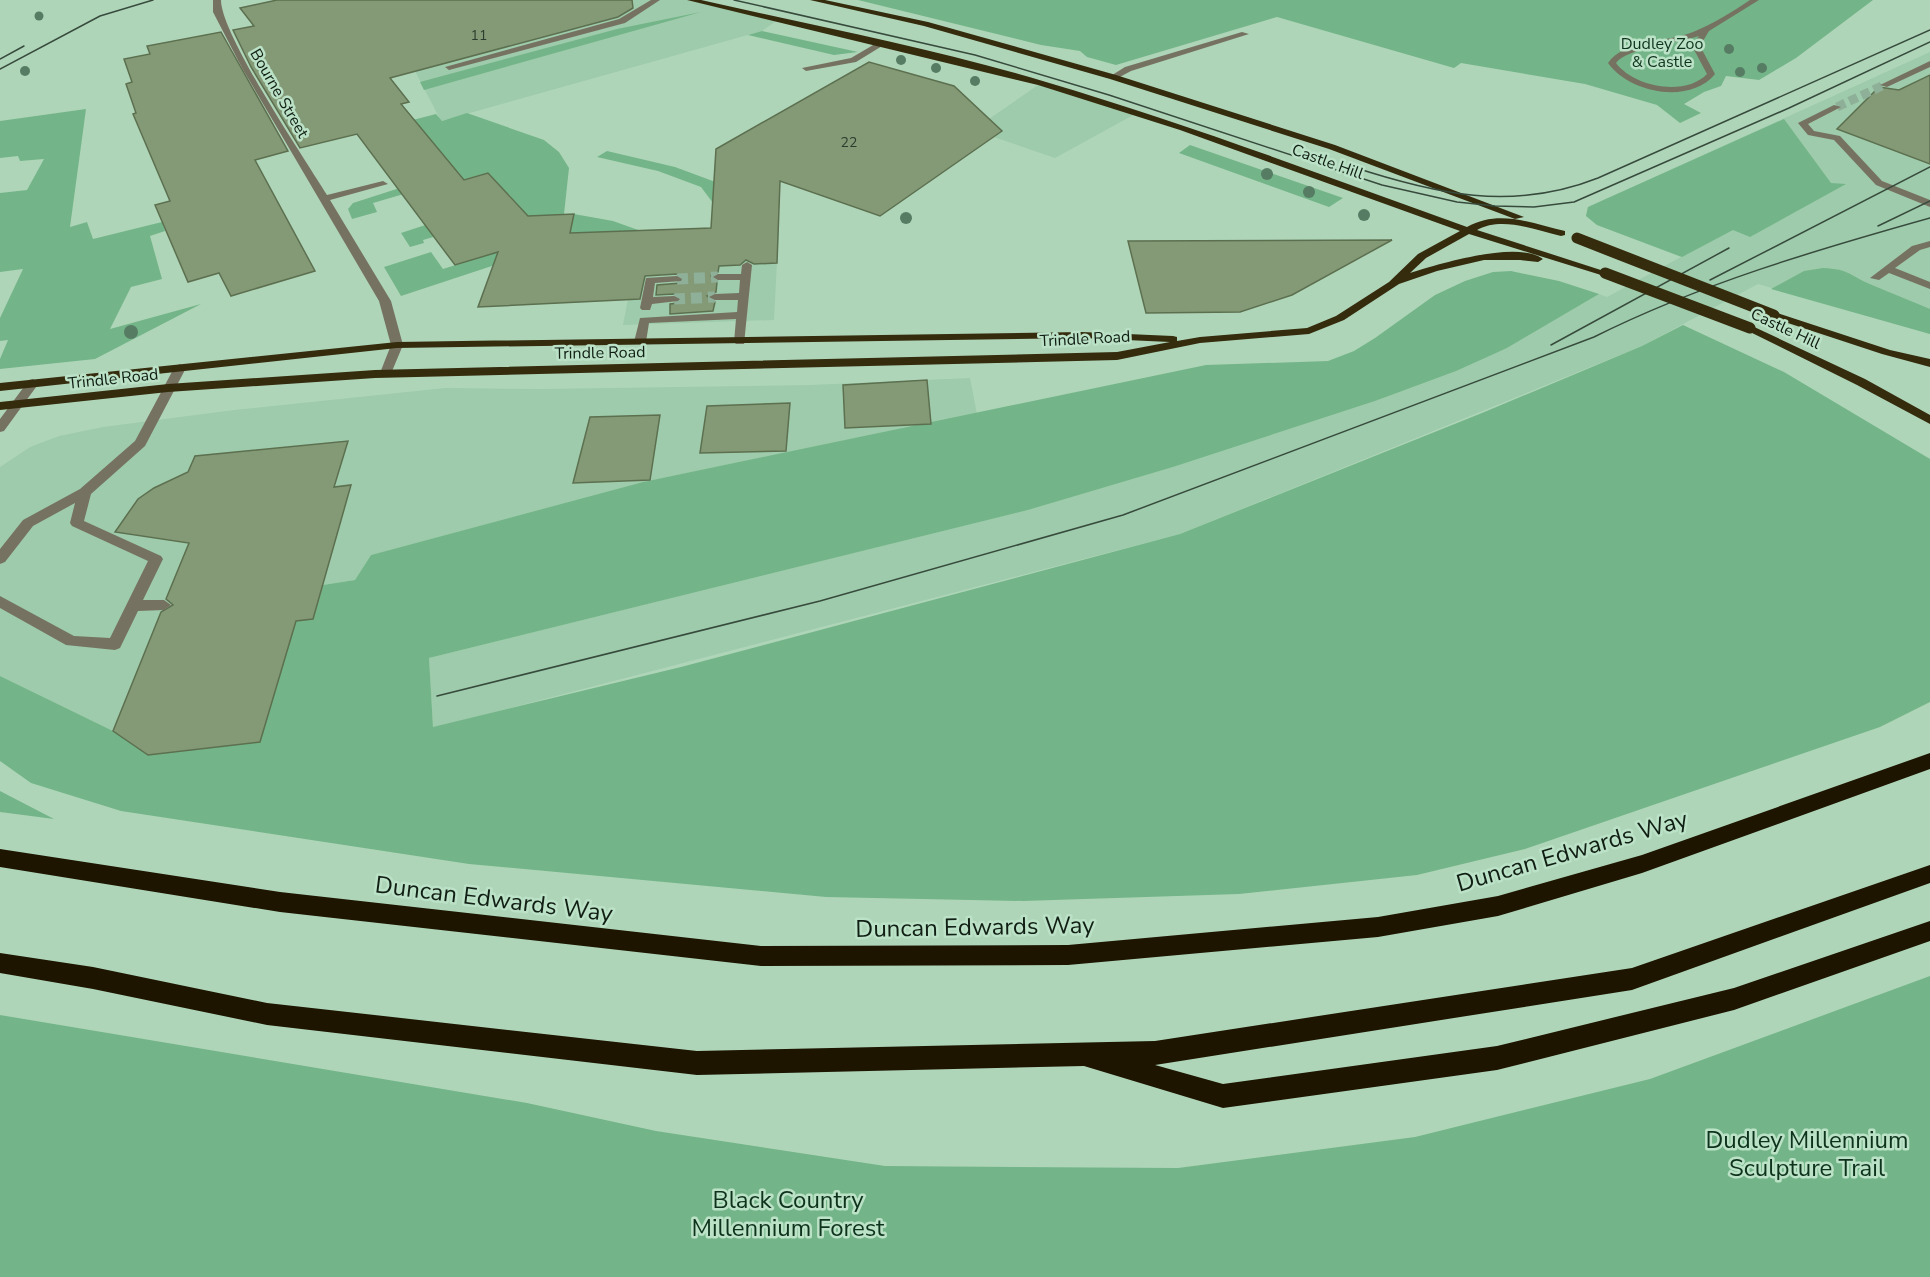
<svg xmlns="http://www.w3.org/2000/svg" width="1930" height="1277" font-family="'Nunito Sans',sans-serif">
	<rect width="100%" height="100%" fill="#afd5b9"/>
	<path fill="#9ecbab" d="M 469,0 L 691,0 L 779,19 L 762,31 L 441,121 L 415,71 L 379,35 Z
		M 1930,52 L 1930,334 L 1758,284 L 1642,346 L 1180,534 L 433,728 L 429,658 L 1028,510 L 1173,467 L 1375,401 L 1507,348 L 1599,294 L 1607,297 L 1681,257 L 1597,225 L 1586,216 L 1588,207 Z
		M 1041,83 L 1137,113 L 1055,158 L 973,130 Z
		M 779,224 L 774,320 L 623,325 L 641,231 Z
		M 970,378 L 977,414 L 643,482 L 371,555 L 355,580 L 323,585 L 313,619 L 296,621 L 260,742 L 148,755 L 113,731 L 0,676 L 0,467 L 30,447 L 59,436 L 103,427 L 234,410 L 445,388 L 543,389 L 810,385 Z"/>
	<path fill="#73b588" d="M 858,0 L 1873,0 L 1796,58 L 1759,80 L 1726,76 L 1721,86 L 1704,92 L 1684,104 L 1701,113 L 1680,123 L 1657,105 L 1585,84 L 1461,63 L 1454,68 L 1277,17 L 1116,65 L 1087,57 L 1080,51 L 1041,45 Z
		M 701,12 L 424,90 L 420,82 L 617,29 Z
		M 762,31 L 858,52 L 834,55 L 748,35 Z
		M 86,109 L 70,227 L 87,222 L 93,239 L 162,222 L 165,231 L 150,236 L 162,279 L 131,287 L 110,329 L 201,304 L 95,359 L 0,369 L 0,359 L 8,340 L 0,341 L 0,318 L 23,269 L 0,272 L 0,193 L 27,190 L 44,159 L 20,161 L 18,156 L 0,158 L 0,121 Z
		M 467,113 L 544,140 L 559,152 L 569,168 L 564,214 L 534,252 L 401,296 L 384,267 L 431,252 L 443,269 L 503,250 L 481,223 L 423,240 L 424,243 L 410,247 L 401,233 L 511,197 L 488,173 L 447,184 L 401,123 L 436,114 L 442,121 Z
		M 1784,119 L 1831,183 L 1846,184 L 1750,237 L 1733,230 L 1682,257 L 1597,225 L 1586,216 L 1588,207 Z
		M 1190,145 L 1343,198 L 1329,207 L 1179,153 Z
		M 607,151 L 675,167 L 737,190 L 713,203 L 701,187 L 658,171 L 597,157 Z
		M 409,185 L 414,191 L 373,203 L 377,212 L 352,219 L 348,209 L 353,203 Z
		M 574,214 L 613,221 L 641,231 L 562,263 Z
		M 1823,268 C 1850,269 1850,276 1872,285 C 1891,293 1911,301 1930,309 L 1930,334 L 1771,289 L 1804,271 Z
		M 1511,271 L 1559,281 L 1599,294 L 1507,348 L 1456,371 L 1375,401 L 1173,467 L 1028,510 L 429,658 L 433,727 L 681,667 L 1180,534 L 1482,413 L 1642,346 L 1683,325 L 1784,372 L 1930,459 L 1930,702 L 1880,727 L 1525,849 L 1417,875 L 1239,894 L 1023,901 L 826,897 L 469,864 L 121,811 L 31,783 L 0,761 L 0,676 L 113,731 L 148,755 L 260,742 L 296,621 L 313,619 L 323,585 L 355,580 L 371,555 L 643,482 L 1206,365 L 1328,361 L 1354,351 L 1375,338 L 1435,295 L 1465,281 L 1493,272 Z
		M 0,791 L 54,819 L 0,812 Z
		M 1930,976 L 1930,1277 L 0,1277 L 0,1015 L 527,1103 L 656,1131 L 885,1166 L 1178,1168 L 1415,1137 L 1650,1079 Z"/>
	<path fill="#849a77" stroke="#5c704f" stroke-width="1.5" d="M 277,0 L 632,0 L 633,8 L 618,17 L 390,78 L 409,102 L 401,104 L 464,180 L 488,173 L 528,216 L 574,214 L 570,233 L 711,228 L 716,149 L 869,62 L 954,86 L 1002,131 L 880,216 L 780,181 L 777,263 L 754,264 L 746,260 L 740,265 L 719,266 L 718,272 L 711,276 L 717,282 L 716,292 L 707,296 L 715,302 L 713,311 L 670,314 L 670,304 L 678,303 L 682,299 L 674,294 L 656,295 L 657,285 L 681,283 L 684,278 L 677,274 L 645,276 L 640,299 L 478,307 L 498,252 L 455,265 L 357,134 L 300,148 L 251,67 L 233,30 L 254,26 L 240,8 Z
		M 221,32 L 288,151 L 255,160 L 315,271 L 231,296 L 219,273 L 188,282 L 155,205 L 170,201 L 133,114 L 136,113 L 126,84 L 132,82 L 124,59 L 150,54 L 147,46 Z
		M 1930,75 L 1930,164 L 1837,129 L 1879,87 L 1899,90 Z
		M 1392,240 L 1292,295 L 1240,312 L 1146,313 L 1128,241 Z
		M 927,380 L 931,424 L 845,428 L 843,385 Z
		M 790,403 L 786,451 L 700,453 L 707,406 Z
		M 660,415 L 650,480 L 573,483 L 590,417 Z
		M 348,441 L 334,487 L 351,485 L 313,619 L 296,621 L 260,742 L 148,755 L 113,731 L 161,612 L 173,605 L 166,599 L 189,543 L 115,532 L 138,499 L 154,488 L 188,472 L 195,456 Z"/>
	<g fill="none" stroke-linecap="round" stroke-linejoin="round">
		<path stroke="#8fb098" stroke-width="9" stroke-dasharray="9 4.5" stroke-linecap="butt" d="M 1837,107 L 1884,85"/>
		<path stroke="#8fb098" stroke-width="11" stroke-dasharray="11 6" stroke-linecap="butt" d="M 677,279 L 718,277
			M 674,299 L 715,297"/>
		<path fill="#767261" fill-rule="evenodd" d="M 213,0 L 221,0 C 221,35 305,159 327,195 L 383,181 L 388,184 L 330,200 L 391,301 L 403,345 L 390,376 L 386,377 L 380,373 L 391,345 L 379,301 L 242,68 L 213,12 Z
			M 651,0 L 660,0 L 625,23 L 449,70 L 445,67 L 619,19 Z
			M 1750,0 L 1759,0 L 1709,31 L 1700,46 L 1715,74 C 1690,105 1629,93 1608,63 C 1622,41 1668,42 1693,32 C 1713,24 1732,12 1750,0 ZM 1699,36 L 1692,46 L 1707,74 C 1685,97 1634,87 1616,63 C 1627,48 1678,43 1699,36 Z
			M 1242,32 L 1249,34 L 1131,71 L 1116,79 L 1109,77 L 1125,67 Z
			M 880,41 L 887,43 L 856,62 L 806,71 L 802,68 L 851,58 Z
			M 1930,61 L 1930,67 L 1887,87 L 1880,85 Z
			M 1834,105 L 1841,107 L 1808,124 L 1814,131 L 1840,136 L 1882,181 L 1930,200 L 1930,207 L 1876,185 L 1834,140 L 1808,135 L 1798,123 Z
			M 1930,241 L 1930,247 L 1920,250 L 1895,268 L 1930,282 L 1930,289 L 1889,273 L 1879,280 L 1870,278 L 1912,246 Z
			M 747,262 L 752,265 L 744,344 L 736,344 L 734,342 L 736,319 L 649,323 L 646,342 L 644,344 L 636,344 L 634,342 L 640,318 L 737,312 L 738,300 L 715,300 L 709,297 L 715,294 L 739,293 L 740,280 L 718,280 L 713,277 L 718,274 L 741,274 L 742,265 Z
			M 677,276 L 682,279 L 681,281 L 655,283 L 653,297 L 674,296 L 680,299 L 678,301 L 652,304 L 650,310 L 642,310 L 640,308 L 646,278 Z
			M 180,364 L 186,368 L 145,446 L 91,494 L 84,521 L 161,556 L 163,559 L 143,600 L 164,600 L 171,605 L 164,610 L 138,611 L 120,648 L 115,650 L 66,645 L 0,608 L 0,596 L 74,636 L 110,638 L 148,561 L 72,526 L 70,523 L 75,503 L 33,526 L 5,562 L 0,564 L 0,549 L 23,520 L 80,489 L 135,441 L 174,368 Z
			M 33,379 L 39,383 L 4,431 L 0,432 L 0,419 L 29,380 Z"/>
		<path fill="#352c0e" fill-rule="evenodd" d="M 687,0 L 701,0 C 816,26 933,48 1046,82 C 1188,124 1328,177 1467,227 C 1499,209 1531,223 1565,231 L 1565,235 L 1561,236 C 1535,230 1502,216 1477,230 L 1610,273 L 1601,275 L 1469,234 L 1426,258 L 1410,273 C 1438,264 1518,240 1543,259 L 1538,262 L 1520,260 L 1484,260 L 1437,271 L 1399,284 L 1344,320 L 1309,334 L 1200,343 L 1117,360 L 375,378 L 168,392 L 0,410 L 0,402 L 168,384 L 375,370 L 1117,352 L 1170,342 L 1082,338 L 397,348 L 0,391 L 0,383 L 397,342 L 1082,332 L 1173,336 L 1177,337 L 1177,341 L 1200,337 L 1307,328 L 1336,316 L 1389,282 L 1418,254 L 1460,231 L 1180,130 L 1038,85 Z
			M 810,0 L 825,0 L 928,22 L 1116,75 L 1335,145 L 1524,217 L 1515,219 L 1329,149 L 1110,79 L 924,26 Z
			M 1774,312 L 1890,350 L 1930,359 L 1930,367 L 1882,354 L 1770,317 L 1768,315 Z
			M 1750,325 L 1865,379 L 1930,415 L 1930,424 L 1857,385 L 1746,330 L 1744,328 Z"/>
		<path fill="#1d1500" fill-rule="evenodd" d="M 1930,753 L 1930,769 L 1642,873 L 1498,916 L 1378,937 L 1068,965 L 761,966 L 280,912 L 0,867 L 0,849 L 280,892 L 761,946 L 1068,945 L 1378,917 L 1498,896 L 1642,855 Z
			M 1930,865 L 1930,883 L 1632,990 L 1155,1065 L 1223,1084 L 1497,1046 L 1734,988 L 1930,921 L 1930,941 L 1734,1010 L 1497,1070 L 1223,1108 L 1084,1066 L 697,1075 L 267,1025 L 93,989 L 0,973 L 0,953 L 93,967 L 267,1003 L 697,1051 L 1155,1041 L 1632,968 Z"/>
		<path stroke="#374b3d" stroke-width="1.5" d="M 734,0 L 975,55 L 1109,95 L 1382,185 L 1457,202 L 1495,206 L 1534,207 L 1574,202 L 1789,108 L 1930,42
			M 0,59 L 24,46
			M 0,69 L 100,16 L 153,0
			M 1350,166 C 1435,194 1512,212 1598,178 L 1930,30
			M 1878,226 L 1930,201
			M 1710,280 L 1930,167
			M 1551,345 L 1729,248
			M 437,696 L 820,601 L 1123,515 L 1594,337 C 1700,284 1816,250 1930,218"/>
		<path stroke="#352c0e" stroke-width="11" d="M 1577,238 L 1774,315
			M 1605,273 L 1750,328"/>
	</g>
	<g fill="#567c63">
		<circle cx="39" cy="16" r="4.5"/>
		<circle cx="1729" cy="49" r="5"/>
		<circle cx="901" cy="60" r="5"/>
		<circle cx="936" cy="68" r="5"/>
		<circle cx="1762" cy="68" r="5"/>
		<circle cx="25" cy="71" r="5"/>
		<circle cx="1740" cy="72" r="5"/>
		<circle cx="975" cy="81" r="5"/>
		<circle cx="1267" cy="174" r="6"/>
		<circle cx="1309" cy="192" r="6"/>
		<circle cx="1364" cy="215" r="6"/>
		<circle cx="906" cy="218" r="6"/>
		<circle cx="131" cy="332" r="7"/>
	</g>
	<g text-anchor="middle" stroke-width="5" stroke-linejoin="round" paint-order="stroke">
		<g font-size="14" fill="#2d3d2d">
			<text x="479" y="40">11</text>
			<text x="849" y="147">22</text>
		</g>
		<g font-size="16" fill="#0e331d" stroke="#bbe2c6">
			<text x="1662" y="49">Dudley Zoo<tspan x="1662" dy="18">&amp; Castle</tspan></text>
		</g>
		<g font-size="16" fill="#101e14" stroke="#bbe2c6">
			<text transform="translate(280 93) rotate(60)" y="6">Bourne Street</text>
			<text transform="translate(1328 161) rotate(20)" y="6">Castle Hill</text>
			<text transform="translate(1786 328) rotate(25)" y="6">Castle Hill</text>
			<text transform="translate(1085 338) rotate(-3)" y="6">Trindle Road</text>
			<text transform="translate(600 352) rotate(-1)" y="6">Trindle Road</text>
			<text transform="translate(113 378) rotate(-6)" y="6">Trindle Road</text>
		</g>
		<g font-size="24" fill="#101e14" stroke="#bbe2c6">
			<text transform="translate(1572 851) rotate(-16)" y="8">Duncan Edwards Way</text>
			<text transform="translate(494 899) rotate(7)" y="8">Duncan Edwards Way</text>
			<text transform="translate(975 927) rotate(-1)" y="8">Duncan Edwards Way</text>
		</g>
		<g font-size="24" fill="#0e331d" stroke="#bbe2c6">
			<text x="1807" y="1148">Dudley Millennium<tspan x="1807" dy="28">Sculpture Trail</tspan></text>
			<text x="788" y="1208">Black Country<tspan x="788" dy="28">Millennium Forest</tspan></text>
		</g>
	</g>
</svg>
